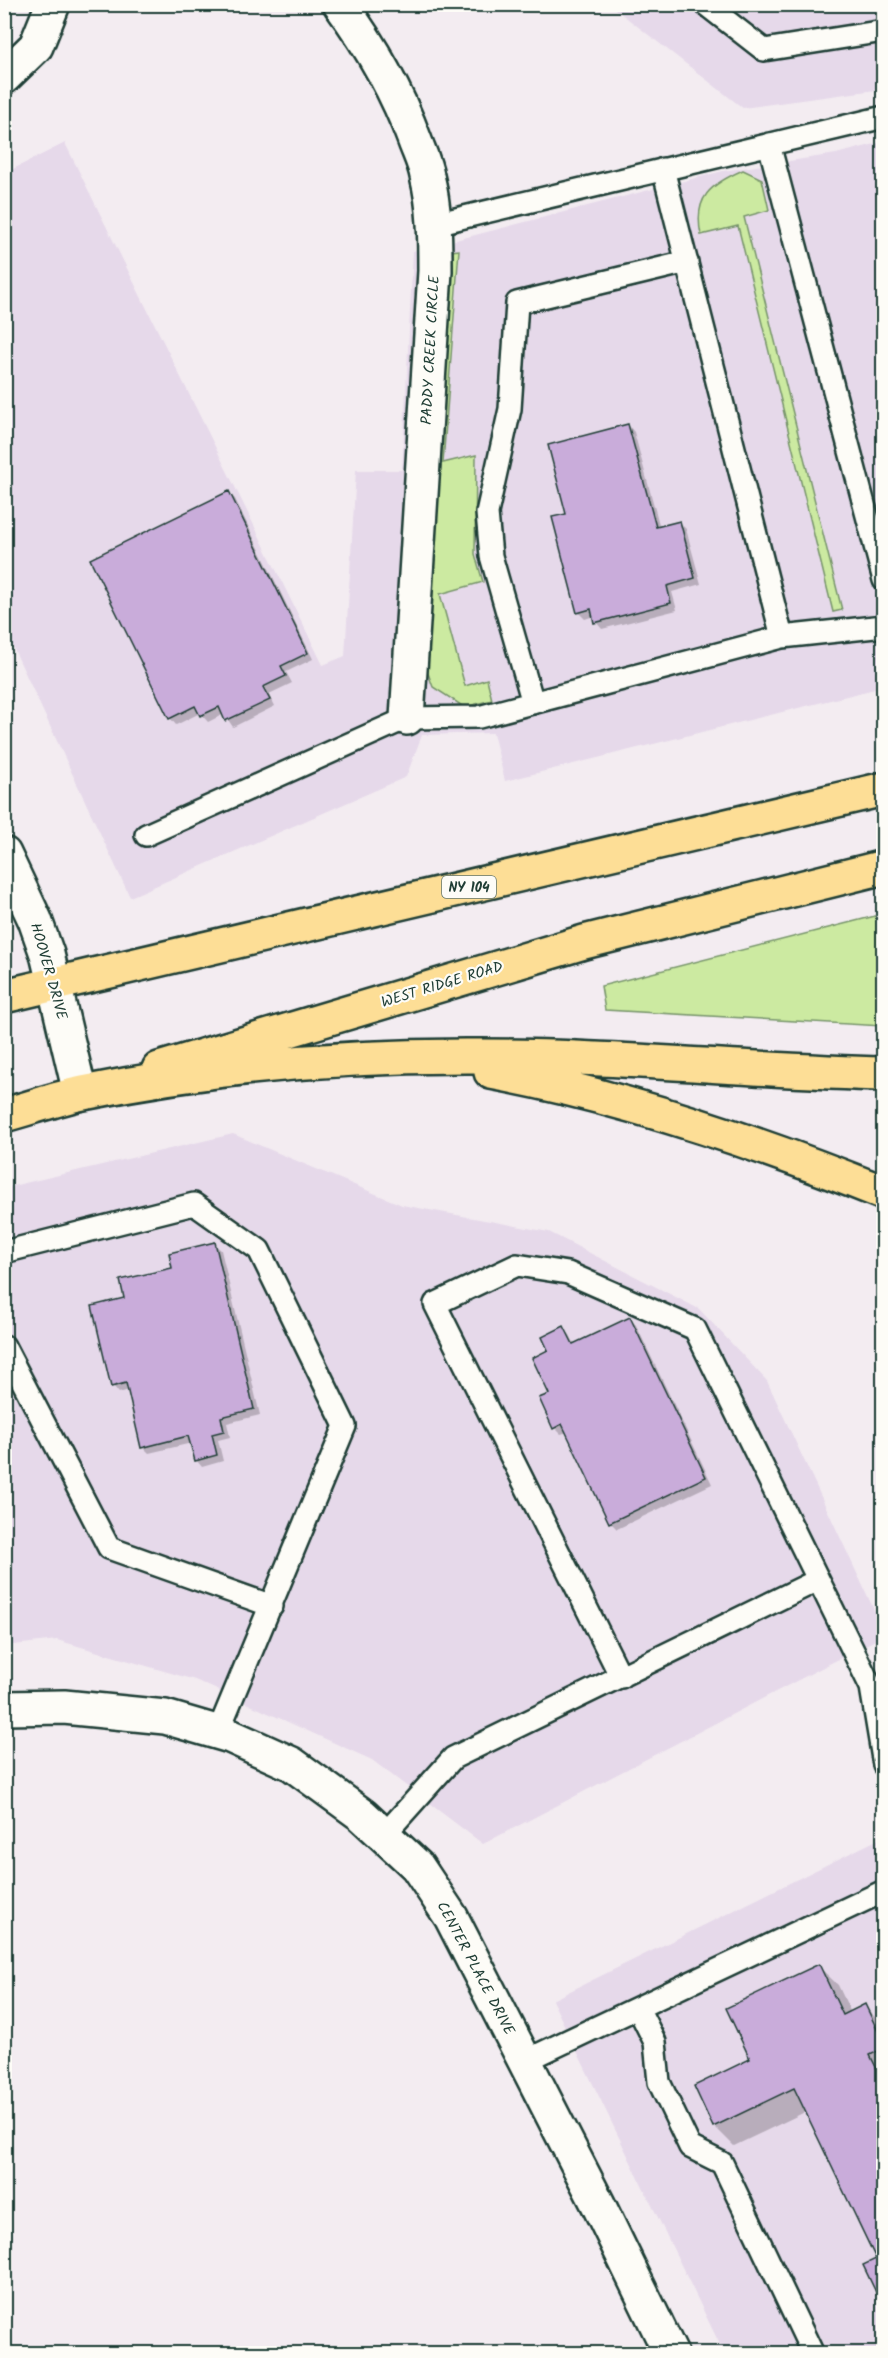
<svg xmlns="http://www.w3.org/2000/svg" width="888" height="2358" font-family="Kalam,sans-serif">
	<rect width="100%" height="100%" fill="#f3ecf1"/>
	<filter id="ink" filterUnits="userSpaceOnUse"><feTurbulence type="fractalNoise" baseFrequency=".0167" numOctaves="2"/><feDisplacementMap in="SourceGraphic" scale="12" xChannelSelector="R" yChannelSelector="G"/><feConvolveMatrix kernelMatrix="1 2 1 2 8 2 1 2 1" color-interpolation-filters="sRGB"/></filter>
	<g filter="url(#ink)">
		<path fill="#e6d9ea" d="M 610,5 L 883,5 L 883,89 L 743,108 Z
			M 883,142 L 883,687 L 505,781 L 493,733 L 422,735 L 406,777 L 130,897 L 5,630 L 5,173 L 65,143 L 323,665 L 345,656 L 356,470 L 402,470 L 413,251 L 723,171 L 836,154 Z
			M 233,1134 L 402,1205 L 549,1232 L 699,1309 L 767,1381 L 883,1629 L 883,1636 L 483,1844 L 372,1760 L 195,1680 L 57,1640 L 5,1646 L 4,1188 Z
			M 883,1837 L 883,2353 L 724,2353 L 552,2000 Z"/>
		<path fill="#cceaa1" stroke="#76946a" stroke-width="1.5" d="M 743,170 L 762,179 L 769,210 L 744,217 L 842,610 L 833,612 L 738,226 L 701,235 C 693,197 711,184 743,170 Z
			M 459,250 L 443,463 L 476,455 L 475,554 L 483,582 L 440,594 L 465,686 L 487,679 L 492,700 L 464,707 L 433,687 L 425,665 L 451,251 Z
			M 883,914 L 883,1026 L 605,1010 L 601,986 Z"/>
		<path fill="#0003" d="M 884,408 L 884,420 L 880,413 Z
			M 628,425 L 634,432 L 660,528 L 680,523 L 686,529 L 701,584 L 672,592 L 677,610 L 602,629 L 596,622 L 594,616 L 585,619 L 578,612 L 568,515 Z
			M 229,493 L 235,499 L 313,659 L 286,672 L 292,683 L 269,694 L 275,706 L 233,727 L 224,714 L 208,722 L 200,713 L 176,725 L 170,718 Z
			M 214,1244 L 221,1250 L 260,1415 L 227,1423 L 230,1437 L 218,1440 L 223,1461 L 202,1467 L 196,1460 L 192,1443 L 149,1453 L 143,1447 L 129,1390 L 119,1393 L 113,1386 L 126,1300 Z
			M 630,1319 L 636,1325 L 712,1484 L 617,1529 L 610,1522 L 568,1432 L 561,1434 L 555,1428 L 550,1351 L 564,1328 L 570,1335 L 575,1345 Z
			M 818,1966 L 838,1985 L 851,2013 L 864,2006 L 883,2025 L 884,2305 L 878,2259 L 807,2111 L 734,2146 L 714,2126 L 752,2060 Z"/>
		<path fill="#c9acda" stroke="#1f3d34" stroke-width="1.5" d="M 628,424 L 656,527 L 680,521 L 695,578 L 667,586 L 671,603 L 594,623 L 591,609 L 577,613 L 552,517 L 566,514 L 548,445 Z
			M 229,491 L 308,653 L 281,666 L 286,676 L 263,687 L 270,700 L 225,721 L 219,707 L 200,716 L 195,706 L 169,719 L 90,559 Z
			M 215,1242 L 254,1409 L 221,1417 L 224,1431 L 212,1434 L 217,1455 L 195,1461 L 188,1436 L 141,1448 L 126,1383 L 111,1387 L 92,1306 L 124,1298 L 120,1280 L 172,1268 L 169,1253 Z
			M 630,1317 L 706,1477 L 609,1523 L 562,1424 L 553,1429 L 539,1398 L 549,1394 L 532,1358 L 548,1350 L 542,1337 L 564,1326 L 573,1344 Z
			M 819,1964 L 843,2015 L 865,2004 L 884,2044 L 884,2048 L 870,2055 L 884,2083 L 884,2309 L 863,2265 L 876,2259 L 794,2088 L 713,2127 L 694,2086 L 750,2059 L 726,2008 Z"/>
		<g fill="none" stroke-linecap="round" stroke-linejoin="round">
			<g stroke="#1f3d34" stroke-width="26">
				<path id="lane" d="M 705,4 L 764,50 L 884,31
					M 769,144 L 884,580
					M 663,169 L 782,637
					M 435,224 L 884,117
					M 533,703 L 491,556 L 487,513 L 510,409 L 517,303 L 687,262
					M 146,835 L 407,718 L 479,717 L 782,637 L 884,626
					M 4,1252 L 194,1204 L 259,1250 L 345,1426 L 218,1732
					M 4,1346 L 109,1548 L 272,1606
					M 621,1677 L 435,1304 L 517,1265 L 568,1273 L 695,1329 L 871,1687 L 884,1765
					M 384,1835 L 453,1758 L 818,1580
					M 638,2008 L 655,2042 L 659,2082 L 690,2147 L 722,2163 L 813,2354
					M 525,2061 L 884,1891"/>
			</g>
			<g stroke="#1f3d34" stroke-width="38">
				<path id="street" d="M 340,4 C 371,46 397,92 415,141 C 419,152 425,164 427,176 C 435,207 435,239 435,271 L 407,718
					M 4,77 L 36,46 L 53,4
					M 4,854 L 35,920 L 47,954 L 80,1093
					M 4,1708 L 64,1707 L 165,1717 L 230,1736 L 292,1764 L 362,1815 L 417,1866 L 451,1917 L 598,2204 L 671,2354"/>
			</g>
			<g stroke="#1f3d34" stroke-width="38">
				<path id="primary" d="M 159,1069 L 584,942 L 884,867"/>
			</g>
			<g stroke="#1f3d34" stroke-width="38">
				<path id="highway" d="M 4,996 L 884,789
					M 491,1072 C 625,1097 757,1142 884,1193
					M 4,1115 C 31,1108 57,1098 83,1093 C 209,1067 339,1056 466,1056 C 606,1055 744,1070 884,1074"/>
			</g>
			<use href="#lane" stroke="#fdfcf7" stroke-width="21"/>
			<use href="#street" stroke="#fdfcf7" stroke-width="33"/>
			<use href="#primary" stroke="#fdde96" stroke-width="33"/>
			<use href="#highway" stroke="#fdde96" stroke-width="33"/>
		</g>
	</g>
	<g text-anchor="middle" stroke-width="4.5" stroke-linejoin="round" paint-order="stroke">
		<rect fill="#fdfcf7" stroke="#62766e" stroke-width="1.5" x="442" y="876" width="54" height="22" rx="4.5"/>
		<g font-size="14" font-weight="bold" fill="#1f3d34">
			<text x="469" y="892">NY 104</text>
		</g>
		<g font-size="15" fill="#1f3d34" stroke="#fdfcf7">
			<text transform="translate(430 350) rotate(-87)" y="5">PADDY CREEK CIRCLE</text>
			<text transform="translate(49 971) rotate(74)" y="5">HOOVER DRIVE</text>
			<text transform="translate(442 984) rotate(-17)" y="5">WEST RIDGE ROAD</text>
			<text transform="translate(476 1968) rotate(62)" y="5">CENTER PLACE DRIVE</text>
		</g>
	</g>
	<rect width="888" height="2358" fill="none" stroke="#fdfcf7" stroke-width="24"/>
	<rect x="12" y="12" width="864" height="2334" fill="none" stroke="#1f3d34" stroke-width="2" filter="url(#ink)"/>
</svg>
